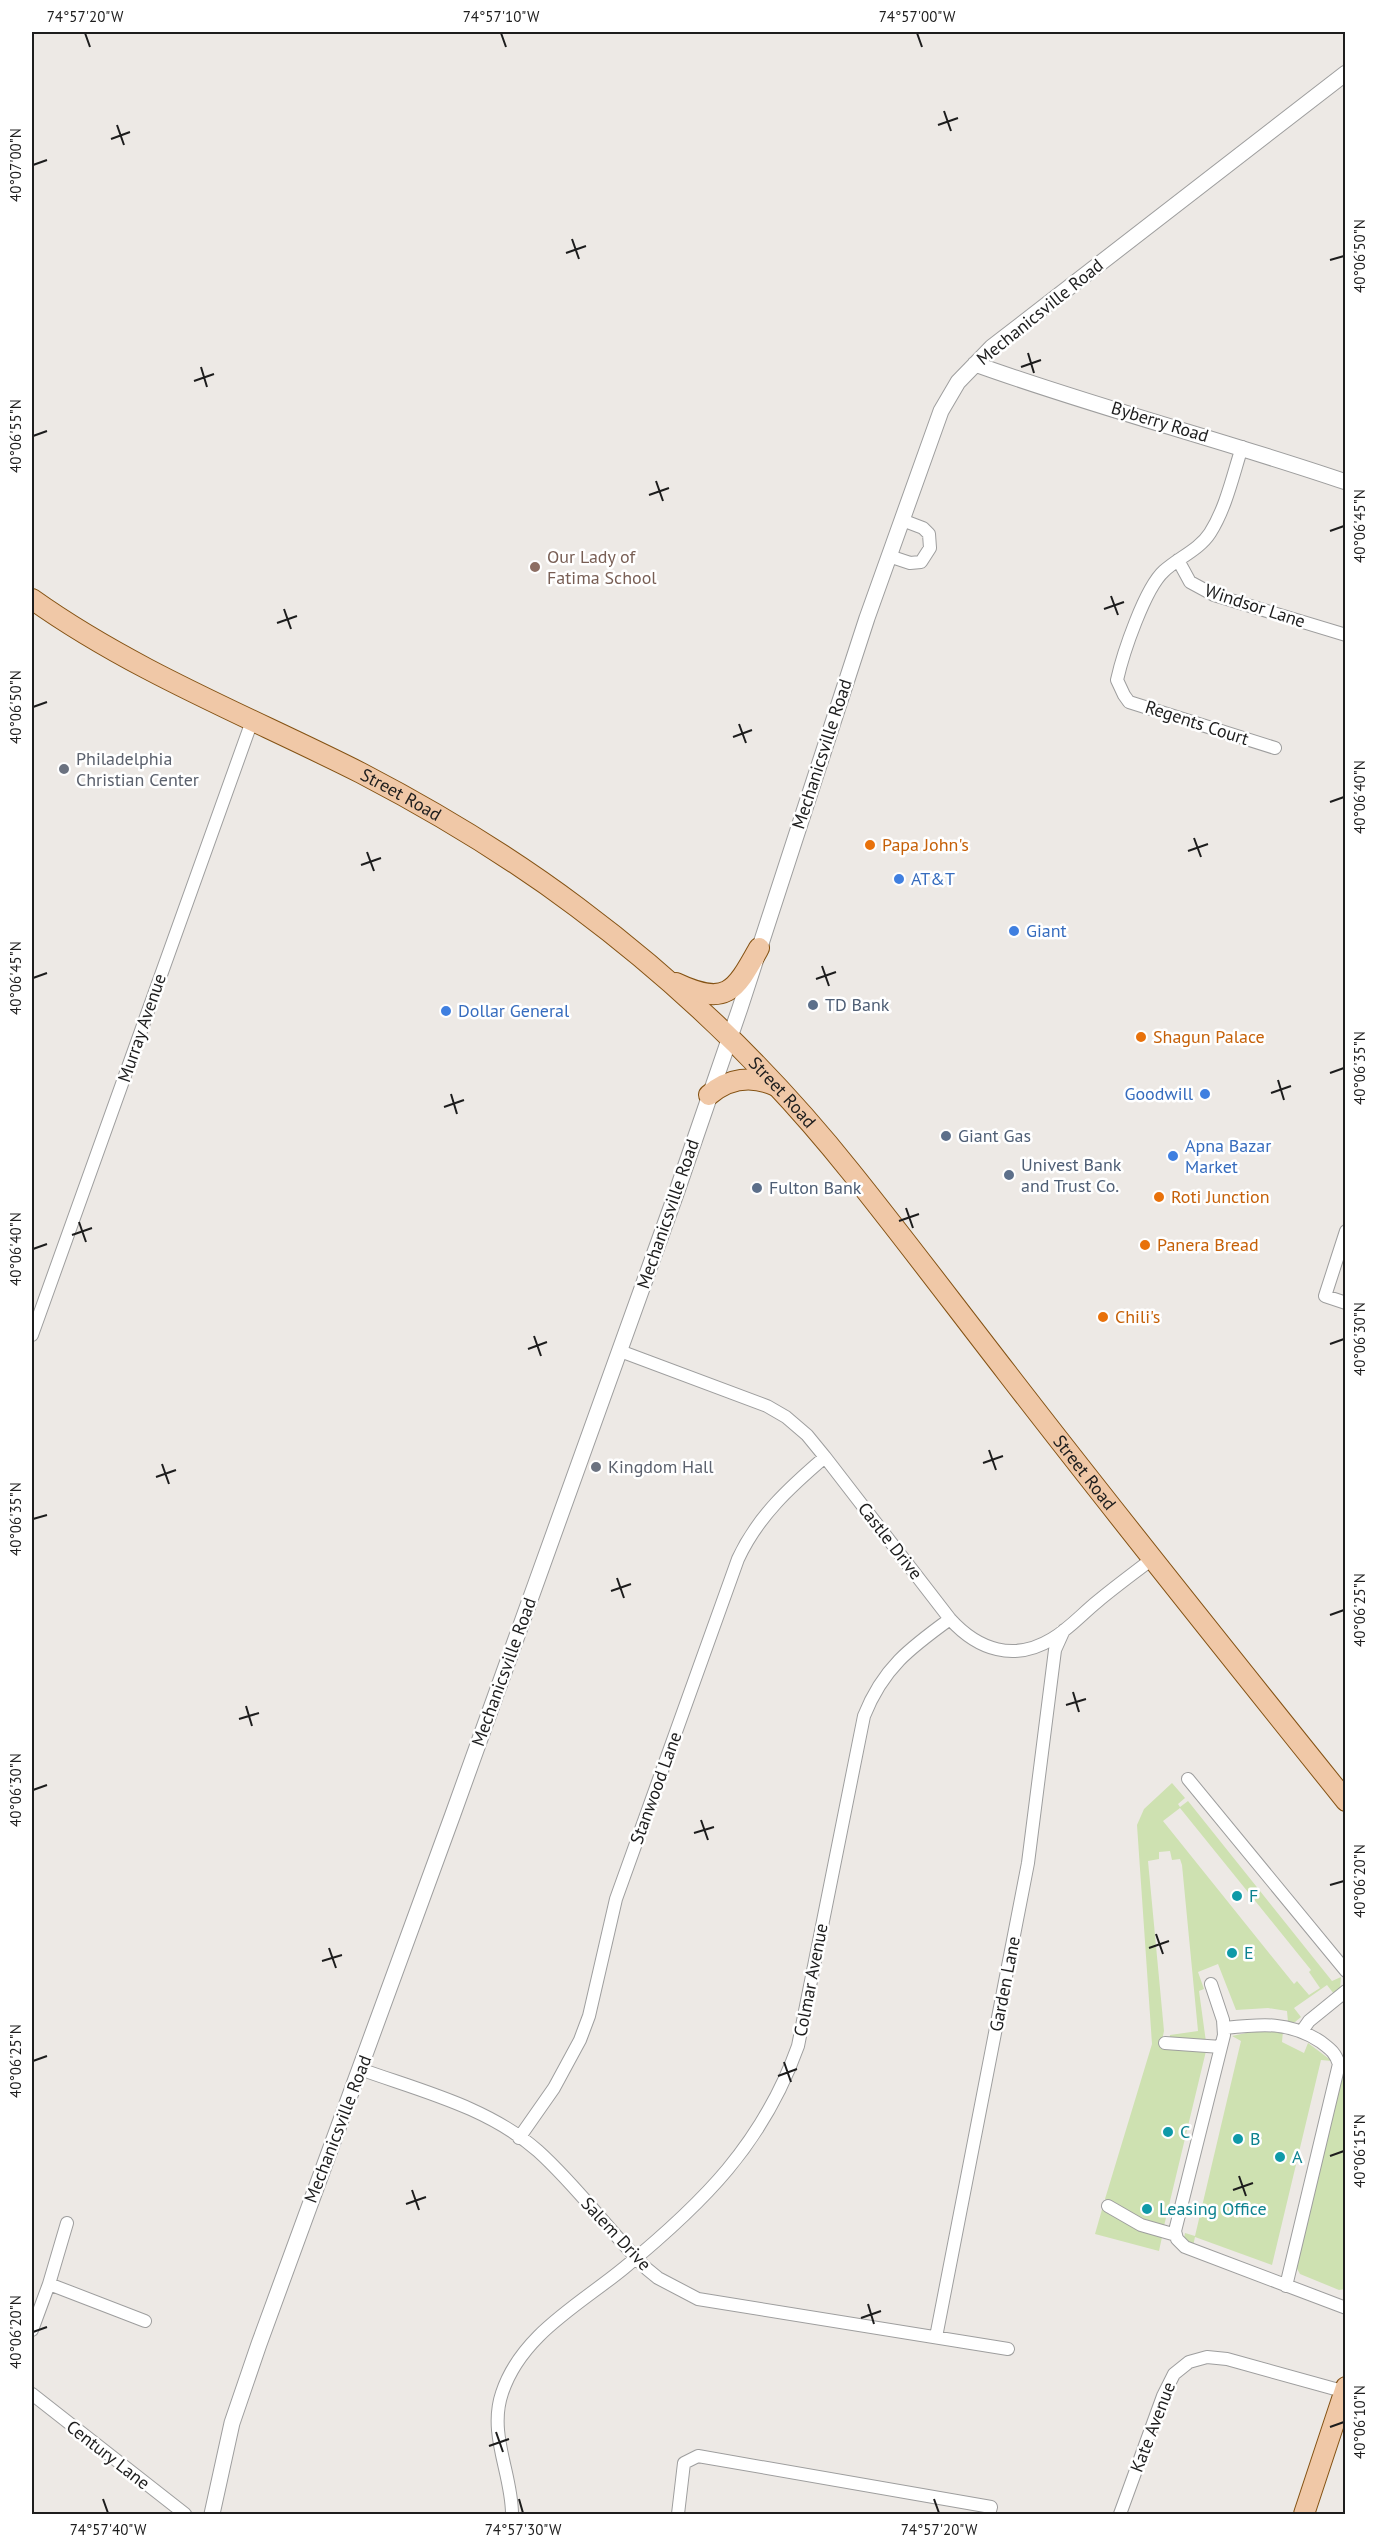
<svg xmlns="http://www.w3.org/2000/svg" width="1377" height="2546" font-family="'PT Sans',sans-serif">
	<rect width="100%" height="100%" fill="#ede9e5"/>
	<path fill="#cee1b1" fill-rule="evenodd" d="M 1172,1783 L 1185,1798 L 1178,1804 L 1180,1807 L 1188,1801 L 1332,1981 L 1341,1977 L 1340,1989 L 1334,1994 L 1327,1985 L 1294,2008 L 1301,2017 L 1295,2022 L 1288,2022 L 1287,2011 L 1268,2008 L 1236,2010 L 1218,1964 L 1198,1972 L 1204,1989 L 1199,1991 L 1206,2042 L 1169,2041 L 1170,2035 L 1198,2031 L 1182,1865 L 1180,1859 L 1172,1860 L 1170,1851 L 1159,1852 L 1159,1859 L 1148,1861 L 1164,2031 L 1161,2045 L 1206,2051 L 1164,2226 C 1144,2222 1120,2214 1105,2199 L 1152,2044 L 1137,1825 L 1144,1809 ZM 1180,1808 L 1311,1970 L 1309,1972 L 1320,1988 L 1309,1995 L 1297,1981 L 1294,1984 L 1163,1821 Z
		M 1255,2031 L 1283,2031 L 1282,2042 L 1304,2053 L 1308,2043 L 1332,2061 L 1321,2060 L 1272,2265 L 1195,2237 L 1193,2246 L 1184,2238 L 1185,2233 L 1195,2236 L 1241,2041 L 1232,2036 Z
		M 1345,2060 L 1345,2289 L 1339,2290 L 1300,2274 L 1295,2265 Z
		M 1103,2206 L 1162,2237 L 1159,2251 L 1095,2234 Z"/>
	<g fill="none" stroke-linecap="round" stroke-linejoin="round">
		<g stroke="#9e9e9e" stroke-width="14">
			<path id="minor" d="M 1242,447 C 1233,475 1226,508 1210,533 C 1199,550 1178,558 1164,571 C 1145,588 1123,653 1117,680 L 1124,695 L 1129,702 L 1275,748
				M 889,556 L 910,563 L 921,562 L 930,548 L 929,534 L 923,528 L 902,520
				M 1178,560 L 1190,582 L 1214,595 L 1346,635
				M 1346,1231 L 1325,1296 L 1346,1303
				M 32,1335 L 252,721
				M 620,1351 L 767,1406 L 786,1417 L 807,1435 L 825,1457 L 950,1619 C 978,1650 1014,1662 1052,1639 C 1069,1629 1083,1613 1098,1601 C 1116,1586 1134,1573 1152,1559
				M 1188,1779 L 1346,1971
				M 1211,1984 L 1223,2020 L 1224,2035 L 1175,2231 L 1177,2239 L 1185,2247 L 1346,2308
				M 1225,2028 C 1261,2024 1290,2021 1321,2042 C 1330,2049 1335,2052 1339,2064 L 1286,2286
				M 1302,2031 L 1309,2021 L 1346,1991
				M 1165,2043 L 1221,2047
				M 360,2069 C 421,2091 488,2107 538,2151 C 578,2187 609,2231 647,2269 L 658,2278 L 698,2299 L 1008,2349
				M 519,2138 L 554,2088 L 580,2040 L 589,2016 L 616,1899 L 738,1559 C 758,1516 790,1487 825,1457
				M 1108,2206 L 1141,2225 L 1176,2235
				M 49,2284 L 145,2321
				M 32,2330 L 49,2284 L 67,2223
				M 936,2337 L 1028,1863 L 1055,1650 L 1064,1630
				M 32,2394 L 185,2514
				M 512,2514 C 512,2474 488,2434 502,2393 C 521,2335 579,2305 624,2268 C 703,2203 763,2144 798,2046 L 864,1716 C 883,1668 910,1648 950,1619
				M 678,2514 L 684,2463 L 698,2456 L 991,2507 L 989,2514
				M 1120,2514 L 1163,2396 L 1174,2374 L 1189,2362 L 1207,2357 L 1227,2359 L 1346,2392"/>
		</g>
		<g stroke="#9e9e9e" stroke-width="17">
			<path id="tertiary" d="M 975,364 C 1097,408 1223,440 1346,482
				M 212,2514 L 232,2423 L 259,2344 L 453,1814 L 677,1191 L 740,1008 L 867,618 L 941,411 L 958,382 L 992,347 L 1346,73"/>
		</g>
		<g stroke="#845213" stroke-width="22">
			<g id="primary">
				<path id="s1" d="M 32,599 C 133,671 250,717 361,773 C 436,812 509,856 577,907 C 679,983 772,1073 851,1172 C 904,1238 955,1306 1007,1373 C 1118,1517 1232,1659 1346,1801"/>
				<path d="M 676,983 C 727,1007 735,991 759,948"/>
				<path d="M 709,1095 C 729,1078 752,1075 776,1086"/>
				<path d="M 1304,2514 L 1346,2387"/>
			</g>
		</g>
		<use href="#minor" stroke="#fff" stroke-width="12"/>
		<use href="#tertiary" stroke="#fff" stroke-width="15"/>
		<use href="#primary" stroke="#f0c8a7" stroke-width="20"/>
	</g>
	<path fill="none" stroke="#1d1d1d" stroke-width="2" d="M 85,33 L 90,47M 501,33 L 506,47M 917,33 L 922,47M 944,111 L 951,131M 117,125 L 124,145M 938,125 L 958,118M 111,139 L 130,132M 33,165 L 47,160M 572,239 L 579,259M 566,253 L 586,246M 1330,260 L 1344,256M 1028,353 L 1034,373M 201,367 L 207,387M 1021,367 L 1041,360M 194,381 L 214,374M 33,436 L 47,431M 656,481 L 663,501M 649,495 L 669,488M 1330,531 L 1344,526M 1111,596 L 1118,615M 284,609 L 291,629M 1104,609 L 1124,602M 277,623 L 297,616M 33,707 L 47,702M 739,724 L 746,743M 733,737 L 752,730M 1330,802 L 1344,797M 1194,838 L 1201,857M 1188,851 L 1208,844M 367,852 L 374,871M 361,865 L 381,858M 822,966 L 829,986M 33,978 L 47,973M 816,979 L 836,972M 1330,1073 L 1344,1068M 1278,1080 L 1284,1100M 1271,1093 L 1291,1086M 451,1094 L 457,1114M 444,1107 L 464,1100M 906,1208 L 913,1228M 899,1221 L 919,1214M 79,1222 L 86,1242M 72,1235 L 92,1228M 33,1249 L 47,1244M 534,1336 L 541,1356M 1330,1344 L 1344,1339M 528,1349 L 547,1342M 989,1450 L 996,1470M 983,1463 L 1003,1456M 162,1464 L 169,1484M 156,1477 L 176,1470M 33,1519 L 47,1515M 617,1578 L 624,1598M 611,1591 L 631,1584M 1330,1615 L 1344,1610M 1073,1692 L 1079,1712M 1066,1705 L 1086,1699M 246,1706 L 252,1726M 239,1719 L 259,1713M 33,1790 L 47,1785M 701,1820 L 708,1840M 694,1833 L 714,1827M 1330,1885 L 1344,1881M 1156,1934 L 1163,1954M 329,1948 L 336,1968M 1149,1948 L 1169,1941M 322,1961 L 342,1955M 33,2061 L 47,2056M 784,2062 L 791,2082M 778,2076 L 797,2069M 1330,2156 L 1344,2151M 1239,2176 L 1246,2196M 412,2190 L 419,2210M 1233,2190 L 1253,2183M 406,2204 L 426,2197M 868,2304 L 874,2324M 861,2318 L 881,2311M 33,2332 L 47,2327M 1330,2427 L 1344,2422M 496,2432 L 503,2452M 489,2446 L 509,2439M 103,2499 L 108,2513M 519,2499 L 523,2513M 934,2499 L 939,2513"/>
	<circle fill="#8d6e63" stroke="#fff" stroke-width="2" cx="535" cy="567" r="6"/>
	<g fill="#6b7280" stroke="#fff" stroke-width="2">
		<circle cx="64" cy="769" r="6"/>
		<circle cx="596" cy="1467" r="6"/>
	</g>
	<g fill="#e8710a" stroke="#fff" stroke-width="2">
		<circle cx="870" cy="845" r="6"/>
		<circle cx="1141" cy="1037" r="6"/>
		<circle cx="1159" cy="1197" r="6"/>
		<circle cx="1145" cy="1245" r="6"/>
		<circle cx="1103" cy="1317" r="6"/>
	</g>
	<g fill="#3f7fe0" stroke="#fff" stroke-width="2">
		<circle cx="899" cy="879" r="6"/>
		<circle cx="1014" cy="931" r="6"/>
		<circle cx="446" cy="1011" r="6"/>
		<circle cx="1205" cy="1094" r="6"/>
		<circle cx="1173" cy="1156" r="6"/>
	</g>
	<g fill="#5c6f8a" stroke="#fff" stroke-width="2">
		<circle cx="813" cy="1005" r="6"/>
		<circle cx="946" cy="1136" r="6"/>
		<circle cx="1009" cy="1175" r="6"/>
		<circle cx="757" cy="1188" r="6"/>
	</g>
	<g fill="#0f9aa8" stroke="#fff" stroke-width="2">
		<circle cx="1237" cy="1896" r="6"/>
		<circle cx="1232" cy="1953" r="6"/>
		<circle cx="1168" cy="2132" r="6"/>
		<circle cx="1238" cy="2139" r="6"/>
		<circle cx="1280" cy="2157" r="6"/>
		<circle cx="1147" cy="2209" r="6"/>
	</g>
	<g text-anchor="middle" stroke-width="5" stroke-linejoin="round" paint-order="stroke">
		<g font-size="18" fill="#1d1d1d" stroke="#fff">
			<text transform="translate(1040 312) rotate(-39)" y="6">Mechanicsville Road</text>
			<text transform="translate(1160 422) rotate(17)" y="6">Byberry Road</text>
			<text transform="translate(1255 606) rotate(18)" y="6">Windsor Lane</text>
			<text transform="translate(1197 723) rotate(18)" y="6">Regents Court</text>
			<text transform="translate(822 754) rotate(-72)" y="6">Mechanicsville Road</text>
			<text dy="6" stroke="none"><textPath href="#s1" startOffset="418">Street Road</textPath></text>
			<text transform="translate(142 1028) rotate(-71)" y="6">Murray Avenue</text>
			<text dy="6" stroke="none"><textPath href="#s1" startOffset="904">Street Road</textPath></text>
			<text transform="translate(668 1214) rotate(-71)" y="6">Mechanicsville Road</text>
			<text dy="6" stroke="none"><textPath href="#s1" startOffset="1390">Street Road</textPath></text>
			<text transform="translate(890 1541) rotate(52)" y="6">Castle Drive</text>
			<text transform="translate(504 1672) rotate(-70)" y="6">Mechanicsville Road</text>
			<text transform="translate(656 1788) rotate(-70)" y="6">Stanwood Lane</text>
			<text transform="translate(811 1980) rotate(-79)" y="6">Colmar Avenue</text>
			<text transform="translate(1005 1984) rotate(-79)" y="6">Garden Lane</text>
			<text transform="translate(338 2129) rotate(-69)" y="6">Mechanicsville Road</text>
			<text transform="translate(616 2234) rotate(47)" y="6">Salem Drive</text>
			<text transform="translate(1153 2427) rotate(-69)" y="6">Kate Avenue</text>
			<text transform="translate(108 2455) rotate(38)" y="6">Century Lane</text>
		</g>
		<g font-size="18" fill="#785e54" stroke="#fff" text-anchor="start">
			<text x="547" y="563">Our Lady of<tspan x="547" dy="21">Fatima School</tspan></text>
		</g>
		<g font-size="18" fill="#5b616d" stroke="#fff" text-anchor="start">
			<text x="76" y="765">Philadelphia<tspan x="76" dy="21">Christian Center</tspan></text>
			<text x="608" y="1473">Kingdom Hall</text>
		</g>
		<g font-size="18" fill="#c56008" stroke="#fff" text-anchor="start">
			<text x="882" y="851">Papa John's</text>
			<text x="1153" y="1043">Shagun Palace</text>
			<text x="1171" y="1203">Roti Junction</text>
			<text x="1157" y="1251">Panera Bread</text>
			<text x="1115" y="1323">Chili's</text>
		</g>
		<g font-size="18" fill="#366cbe" stroke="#fff" text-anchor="start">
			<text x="911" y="885">AT&amp;T</text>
			<text x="1026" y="937">Giant</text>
			<text x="458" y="1017">Dollar General</text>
			<text x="1193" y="1100" text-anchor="end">Goodwill</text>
			<text x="1185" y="1152">Apna Bazar<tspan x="1185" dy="21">Market</tspan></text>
		</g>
		<g font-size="18" fill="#4e5e75" stroke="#fff" text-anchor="start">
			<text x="825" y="1011">TD Bank</text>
			<text x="958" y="1142">Giant Gas</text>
			<text x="1021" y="1171">Univest Bank<tspan x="1021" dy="21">and Trust Co.</tspan></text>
			<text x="769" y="1194">Fulton Bank</text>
		</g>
		<g font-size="18" fill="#0d838f" stroke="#fff" text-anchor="start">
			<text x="1249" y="1902">F</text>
			<text x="1244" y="1959">E</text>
			<text x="1180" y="2138">C</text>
			<text x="1250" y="2145">B</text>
			<text x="1292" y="2163">A</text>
			<text x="1159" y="2215">Leasing Office</text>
		</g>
	</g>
	<rect width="1377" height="2546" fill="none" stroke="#ffffff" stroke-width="66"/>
	<rect x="33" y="33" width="1311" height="2480" fill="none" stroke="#1d1d1d" stroke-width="2"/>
	<g font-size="15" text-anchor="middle" fill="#1d1d1d">
		<text x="85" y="22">74°57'20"W</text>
		<text x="501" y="22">74°57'10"W</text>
		<text x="917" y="22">74°57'00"W</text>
		<text transform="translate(16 165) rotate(-90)" y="5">40°07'00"N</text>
		<text transform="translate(1360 256) rotate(-90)" y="5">40°06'50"N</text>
		<text transform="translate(16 436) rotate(-90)" y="5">40°06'55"N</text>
		<text transform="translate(1360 526) rotate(-90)" y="5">40°06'45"N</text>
		<text transform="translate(16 707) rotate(-90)" y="5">40°06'50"N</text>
		<text transform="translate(1360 797) rotate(-90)" y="5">40°06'40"N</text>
		<text transform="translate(16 978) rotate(-90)" y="5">40°06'45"N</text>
		<text transform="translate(1360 1068) rotate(-90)" y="5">40°06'35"N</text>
		<text transform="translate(16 1249) rotate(-90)" y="5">40°06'40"N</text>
		<text transform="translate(1360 1339) rotate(-90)" y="5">40°06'30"N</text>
		<text transform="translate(16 1519) rotate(-90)" y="5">40°06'35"N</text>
		<text transform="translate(1360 1610) rotate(-90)" y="5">40°06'25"N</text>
		<text transform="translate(16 1790) rotate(-90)" y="5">40°06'30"N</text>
		<text transform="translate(1360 1881) rotate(-90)" y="5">40°06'20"N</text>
		<text transform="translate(16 2061) rotate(-90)" y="5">40°06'25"N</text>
		<text transform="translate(1360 2151) rotate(-90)" y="5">40°06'15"N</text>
		<text transform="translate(16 2332) rotate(-90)" y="5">40°06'20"N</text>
		<text transform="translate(1360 2422) rotate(-90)" y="5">40°06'10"N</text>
		<text x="108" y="2535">74°57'40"W</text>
		<text x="523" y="2535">74°57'30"W</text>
		<text x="939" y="2535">74°57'20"W</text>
	</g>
</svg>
